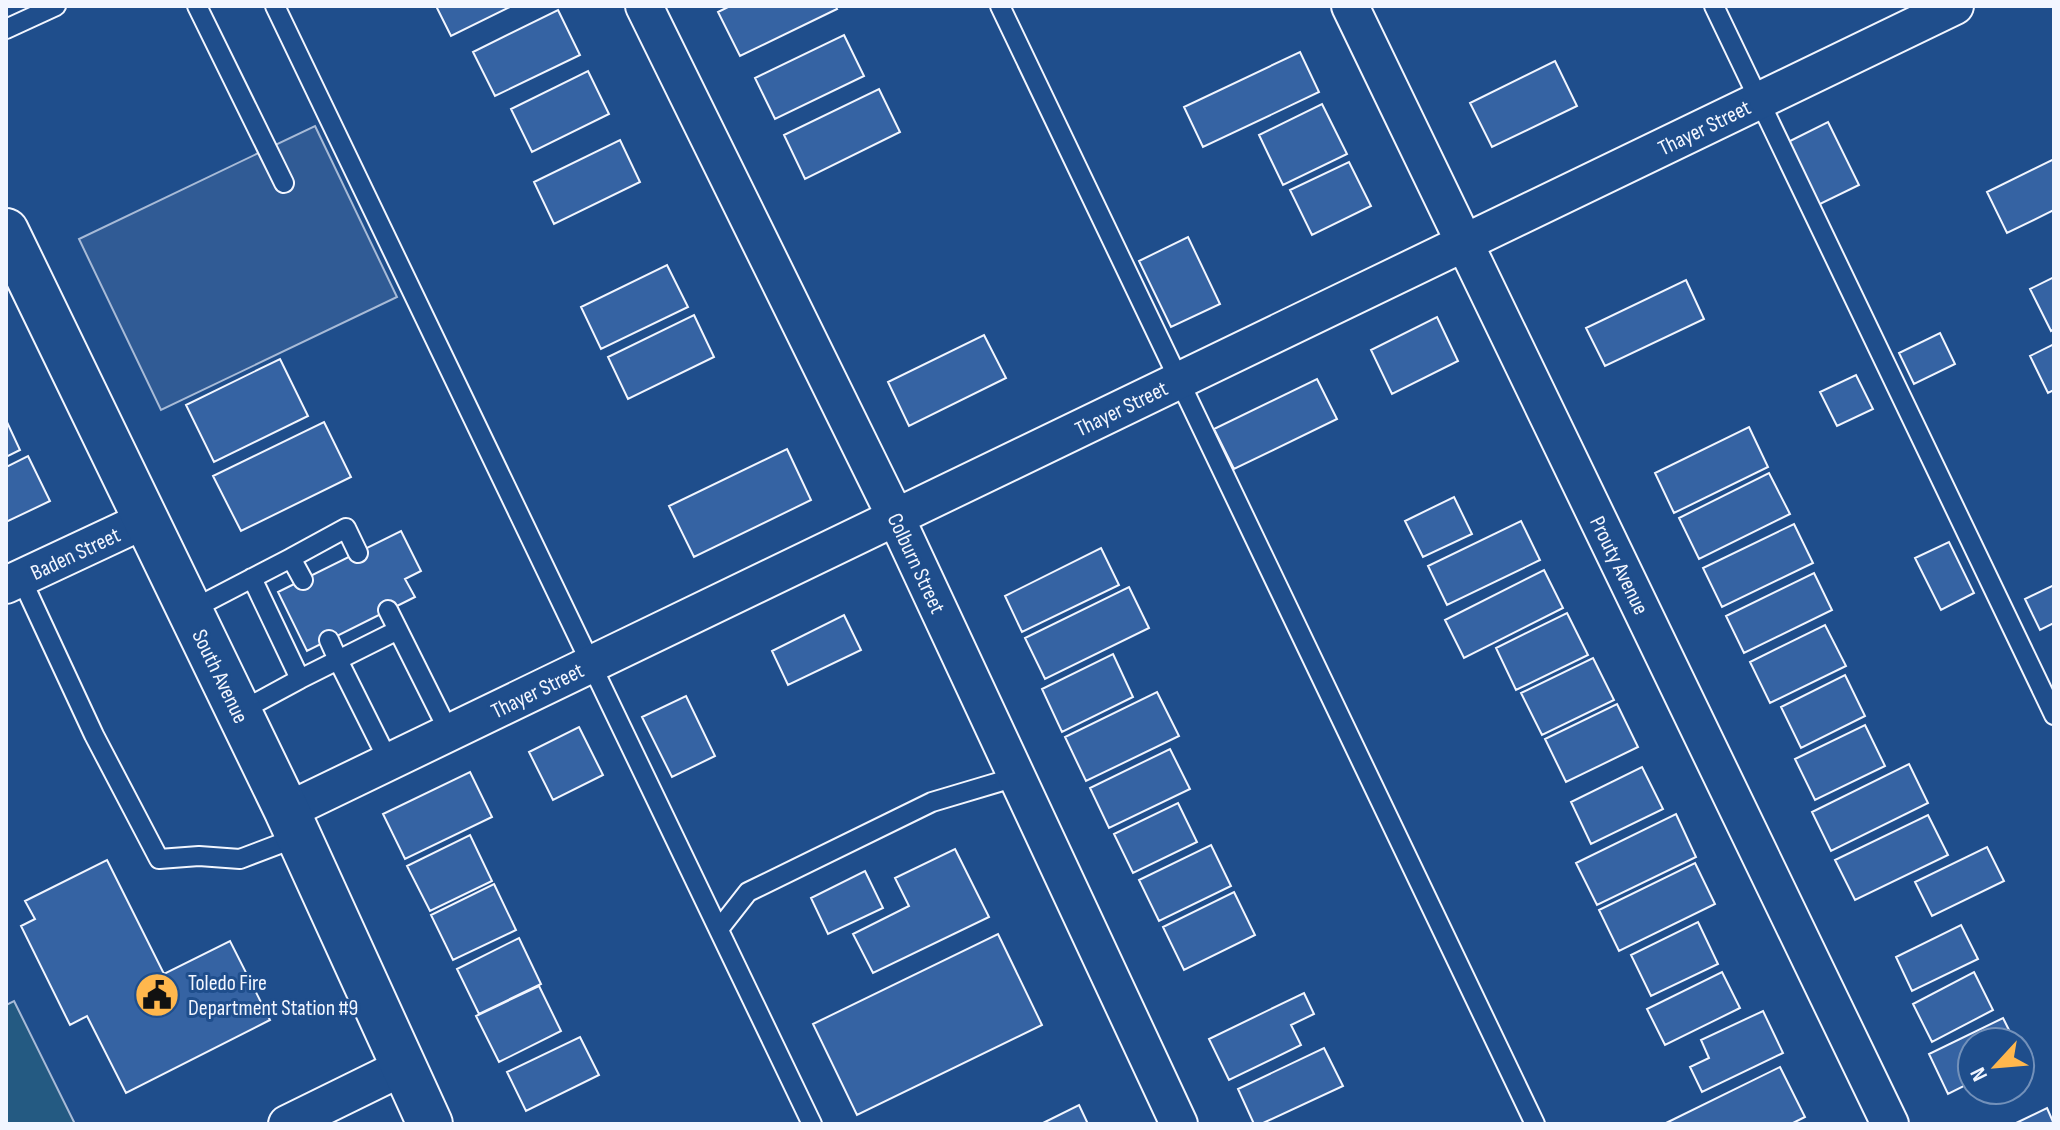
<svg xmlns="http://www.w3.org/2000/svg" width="2060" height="1130" font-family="'Sofia Sans Condensed',sans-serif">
	<rect width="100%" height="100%" fill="#1f4e8c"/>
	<path fill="#245a82" stroke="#a8bbd7" stroke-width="2" d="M 14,1001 L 75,1124 L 6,1124 L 6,1005 Z"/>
	<path fill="#305b95" stroke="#a8bbd7" stroke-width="2" d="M 315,126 L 397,297 L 161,410 L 79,239 Z"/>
	<path fill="#3563a3" stroke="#f2f6ff" stroke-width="2" d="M 436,6 L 512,6 L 451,36 Z
		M 730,6 L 835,6 L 837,9 L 740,56 L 718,12 Z
		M 558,10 L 580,55 L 495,96 L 473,52 Z
		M 844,35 L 864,76 L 775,119 L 755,78 Z
		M 1300,52 L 1319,92 L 1203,147 L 1184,107 Z
		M 1555,61 L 1577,106 L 1492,147 L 1470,103 Z
		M 588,71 L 609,114 L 532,152 L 511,109 Z
		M 879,89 L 900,132 L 805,179 L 784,135 Z
		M 1322,104 L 1347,154 L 1283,185 L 1259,135 Z
		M 1828,122 L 1859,185 L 1818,205 L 1788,142 Z
		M 620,140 L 640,182 L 554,224 L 534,182 Z
		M 2054,159 L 2054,210 L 2007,233 L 1987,192 Z
		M 1349,162 L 1371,206 L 1312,235 L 1290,190 Z
		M 1188,237 L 1220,304 L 1171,327 L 1139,261 Z
		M 667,265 L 688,307 L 601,349 L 581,307 Z
		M 2054,277 L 2054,329 L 2051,331 L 2030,289 Z
		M 1686,280 L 1704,319 L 1605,366 L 1586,328 Z
		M 694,315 L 714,357 L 628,399 L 608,357 Z
		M 1437,317 L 1458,361 L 1392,394 L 1371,350 Z
		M 1940,333 L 1955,364 L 1914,384 L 1899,353 Z
		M 984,335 L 1006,378 L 909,426 L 888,382 Z
		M 2054,344 L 2054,390 L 2048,393 L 2030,356 Z
		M 280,359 L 308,416 L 214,462 L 186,405 Z
		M 1856,375 L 1873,409 L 1837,426 L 1820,392 Z
		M 1317,379 L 1337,419 L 1234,469 L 1214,429 Z
		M 6,420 L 20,450 L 6,457 Z
		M 324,422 L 351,477 L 241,531 L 213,476 Z
		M 1749,427 L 1768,467 L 1674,513 L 1655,473 Z
		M 787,449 L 811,500 L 694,557 L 669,506 Z
		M 28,456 L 50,501 L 6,522 L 6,467 Z
		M 1769,473 L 1790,514 L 1699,559 L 1679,518 Z
		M 1454,497 L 1472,534 L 1423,557 L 1405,521 Z
		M 1521,521 L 1540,560 L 1447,605 L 1428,566 Z
		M 1794,524 L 1813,563 L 1722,607 L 1703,568 Z
		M 401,531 L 421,571 L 405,579 L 415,597 L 307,651 L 278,592 Z
		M 1949,542 L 1974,593 L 1941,610 L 1915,558 Z
		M 1101,548 L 1119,585 L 1022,632 L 1005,596 Z
		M 1544,570 L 1563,608 L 1464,658 L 1445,620 Z
		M 1814,573 L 1832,610 L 1744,653 L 1726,616 Z
		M 2054,585 L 2054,623 L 2040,630 L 2025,599 Z
		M 1129,587 L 1149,628 L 1045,679 L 1025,638 Z
		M 1567,613 L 1588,655 L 1516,690 L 1496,648 Z
		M 844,615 L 861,650 L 788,685 L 772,651 Z
		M 1825,625 L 1846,666 L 1770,703 L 1750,662 Z
		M 1113,654 L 1133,697 L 1062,732 L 1042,689 Z
		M 1593,658 L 1614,700 L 1542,735 L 1521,693 Z
		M 1845,675 L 1865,716 L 1801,748 L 1781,707 Z
		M 1157,692 L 1179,736 L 1086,781 L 1065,737 Z
		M 686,696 L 715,756 L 672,777 L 642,717 Z
		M 1617,704 L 1638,747 L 1566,782 L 1545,739 Z
		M 1865,725 L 1885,766 L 1815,800 L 1795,759 Z
		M 579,727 L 603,775 L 553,800 L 529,752 Z
		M 1170,749 L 1190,789 L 1109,828 L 1090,788 Z
		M 1909,764 L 1928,803 L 1831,851 L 1812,812 Z
		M 1642,767 L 1663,809 L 1591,844 L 1571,802 Z
		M 470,772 L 492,817 L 405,859 L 383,814 Z
		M 1178,803 L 1197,842 L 1133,873 L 1114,834 Z
		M 1676,814 L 1696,857 L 1597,905 L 1576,863 Z
		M 1928,815 L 1948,855 L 1855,900 L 1835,860 Z
		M 470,835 L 492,881 L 430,911 L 407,866 Z
		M 1211,845 L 1231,886 L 1159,921 L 1139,880 Z
		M 1987,847 L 2004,881 L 1932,916 L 1915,882 Z
		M 955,849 L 989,917 L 873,973 L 853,934 L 909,906 L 895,878 Z
		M 107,860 L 164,974 L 230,941 L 270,1020 L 126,1093 L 87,1016 L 70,1025 L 21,926 L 35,919 L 25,901 Z
		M 1695,863 L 1715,904 L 1619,951 L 1599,910 Z
		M 865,871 L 883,908 L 828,934 L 811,898 Z
		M 494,884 L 516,930 L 453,960 L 431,915 Z
		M 1234,892 L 1255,935 L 1184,970 L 1163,927 Z
		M 1698,922 L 1718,964 L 1651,996 L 1631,955 Z
		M 1961,925 L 1978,959 L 1912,991 L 1896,957 Z
		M 998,934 L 1042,1025 L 857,1115 L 813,1024 Z
		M 519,938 L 541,984 L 479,1014 L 457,969 Z
		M 1722,972 L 1740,1008 L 1665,1045 L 1647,1009 Z
		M 1974,972 L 1993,1010 L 1932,1042 L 1913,1004 Z
		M 539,986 L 561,1031 L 499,1062 L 476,1016 Z
		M 1304,993 L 1314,1014 L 1291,1025 L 1301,1045 L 1229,1080 L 1209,1039 Z
		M 1763,1011 L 1783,1053 L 1702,1092 L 1690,1067 L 1709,1058 L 1701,1040 Z
		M 2003,1018 L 2015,1042 L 1972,1042 L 1972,1082 L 1948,1094 L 1929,1054 Z
		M 580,1037 L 599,1075 L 526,1111 L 507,1072 Z
		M 1324,1048 L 1343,1086 L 1261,1124 L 1254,1124 L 1238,1089 Z
		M 1780,1067 L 1805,1117 L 1791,1124 L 1664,1124 Z
		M 1079,1105 L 1088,1124 L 1041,1124 Z
		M 2047,1108 L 2054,1124 L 2014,1124 Z"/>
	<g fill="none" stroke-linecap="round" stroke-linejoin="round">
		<g stroke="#f2f6ff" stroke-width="22">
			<path id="lane" d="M 197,6 L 284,183
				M 275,6 L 812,1124
				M 1000,6 L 1535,1124
				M 1714,6 L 2054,715
				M 6,29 L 56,6
				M 291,558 L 346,528 L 358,553
				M 21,578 L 94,735 L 159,859 L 199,856 L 240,859 L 298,837
				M 252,578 L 300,679 L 338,660 L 329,640
				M 388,610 L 398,630
				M 189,611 L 291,558 L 303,580
				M 239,712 L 300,679
				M 389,762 L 338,660 L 398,630 L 449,732
				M 719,929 L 748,892 L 932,802 L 1016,777"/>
		</g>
		<g stroke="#f2f6ff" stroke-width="40">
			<path id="street" d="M 644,6 L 895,516 L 1179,1124
				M 1350,6 L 1890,1124
				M 6,585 L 145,520
				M 287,811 L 1955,6
				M 287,1124 L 403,1067"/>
		</g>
		<g stroke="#f2f6ff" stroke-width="48">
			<path id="secondary" d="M 6,231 L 287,811 L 430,1124"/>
		</g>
		<use href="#lane" stroke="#1f4e8c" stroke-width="18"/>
		<use href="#street" stroke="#1f4e8c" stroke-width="36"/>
		<use href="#secondary" stroke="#1f4e8c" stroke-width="44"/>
	</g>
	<defs>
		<g id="civic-disc" transform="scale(2.3)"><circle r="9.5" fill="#ffb74d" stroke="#1f4e8c"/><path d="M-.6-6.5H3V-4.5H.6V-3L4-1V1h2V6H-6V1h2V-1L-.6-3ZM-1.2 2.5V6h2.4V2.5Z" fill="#111"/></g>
	</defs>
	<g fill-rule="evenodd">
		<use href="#civic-disc" x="157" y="995"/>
	</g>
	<g text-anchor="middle" stroke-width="6" stroke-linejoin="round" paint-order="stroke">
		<g font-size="22" fill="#f2f6ff" stroke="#1f4e8c">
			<text transform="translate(1704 127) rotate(-26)" y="8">Thayer Street</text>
			<text transform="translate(1121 408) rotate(-26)" y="8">Thayer Street</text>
			<text transform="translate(75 553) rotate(-25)" y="8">Baden Street</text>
			<text transform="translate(917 563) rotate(65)" y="8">Colburn Street</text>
			<text transform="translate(1620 565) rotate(64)" y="8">Prouty Avenue</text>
			<text transform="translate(221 676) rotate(64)" y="8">South Avenue</text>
			<text transform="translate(537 690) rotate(-26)" y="8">Thayer Street</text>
		</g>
		<g font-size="22" fill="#f2f6ff" stroke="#1f4e8c" text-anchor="start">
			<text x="188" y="990">Toledo Fire<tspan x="188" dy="25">Department Station #9</tspan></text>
		</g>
	</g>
	<rect width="2060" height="1130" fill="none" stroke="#f2f6ff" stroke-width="16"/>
	<g transform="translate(1996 1066) rotate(244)"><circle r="38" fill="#1f4e8c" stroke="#7391ba" stroke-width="2"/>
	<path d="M0-6L14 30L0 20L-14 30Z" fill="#ffb74d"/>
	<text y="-12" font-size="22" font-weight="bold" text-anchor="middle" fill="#f2f6ff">N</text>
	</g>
</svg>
